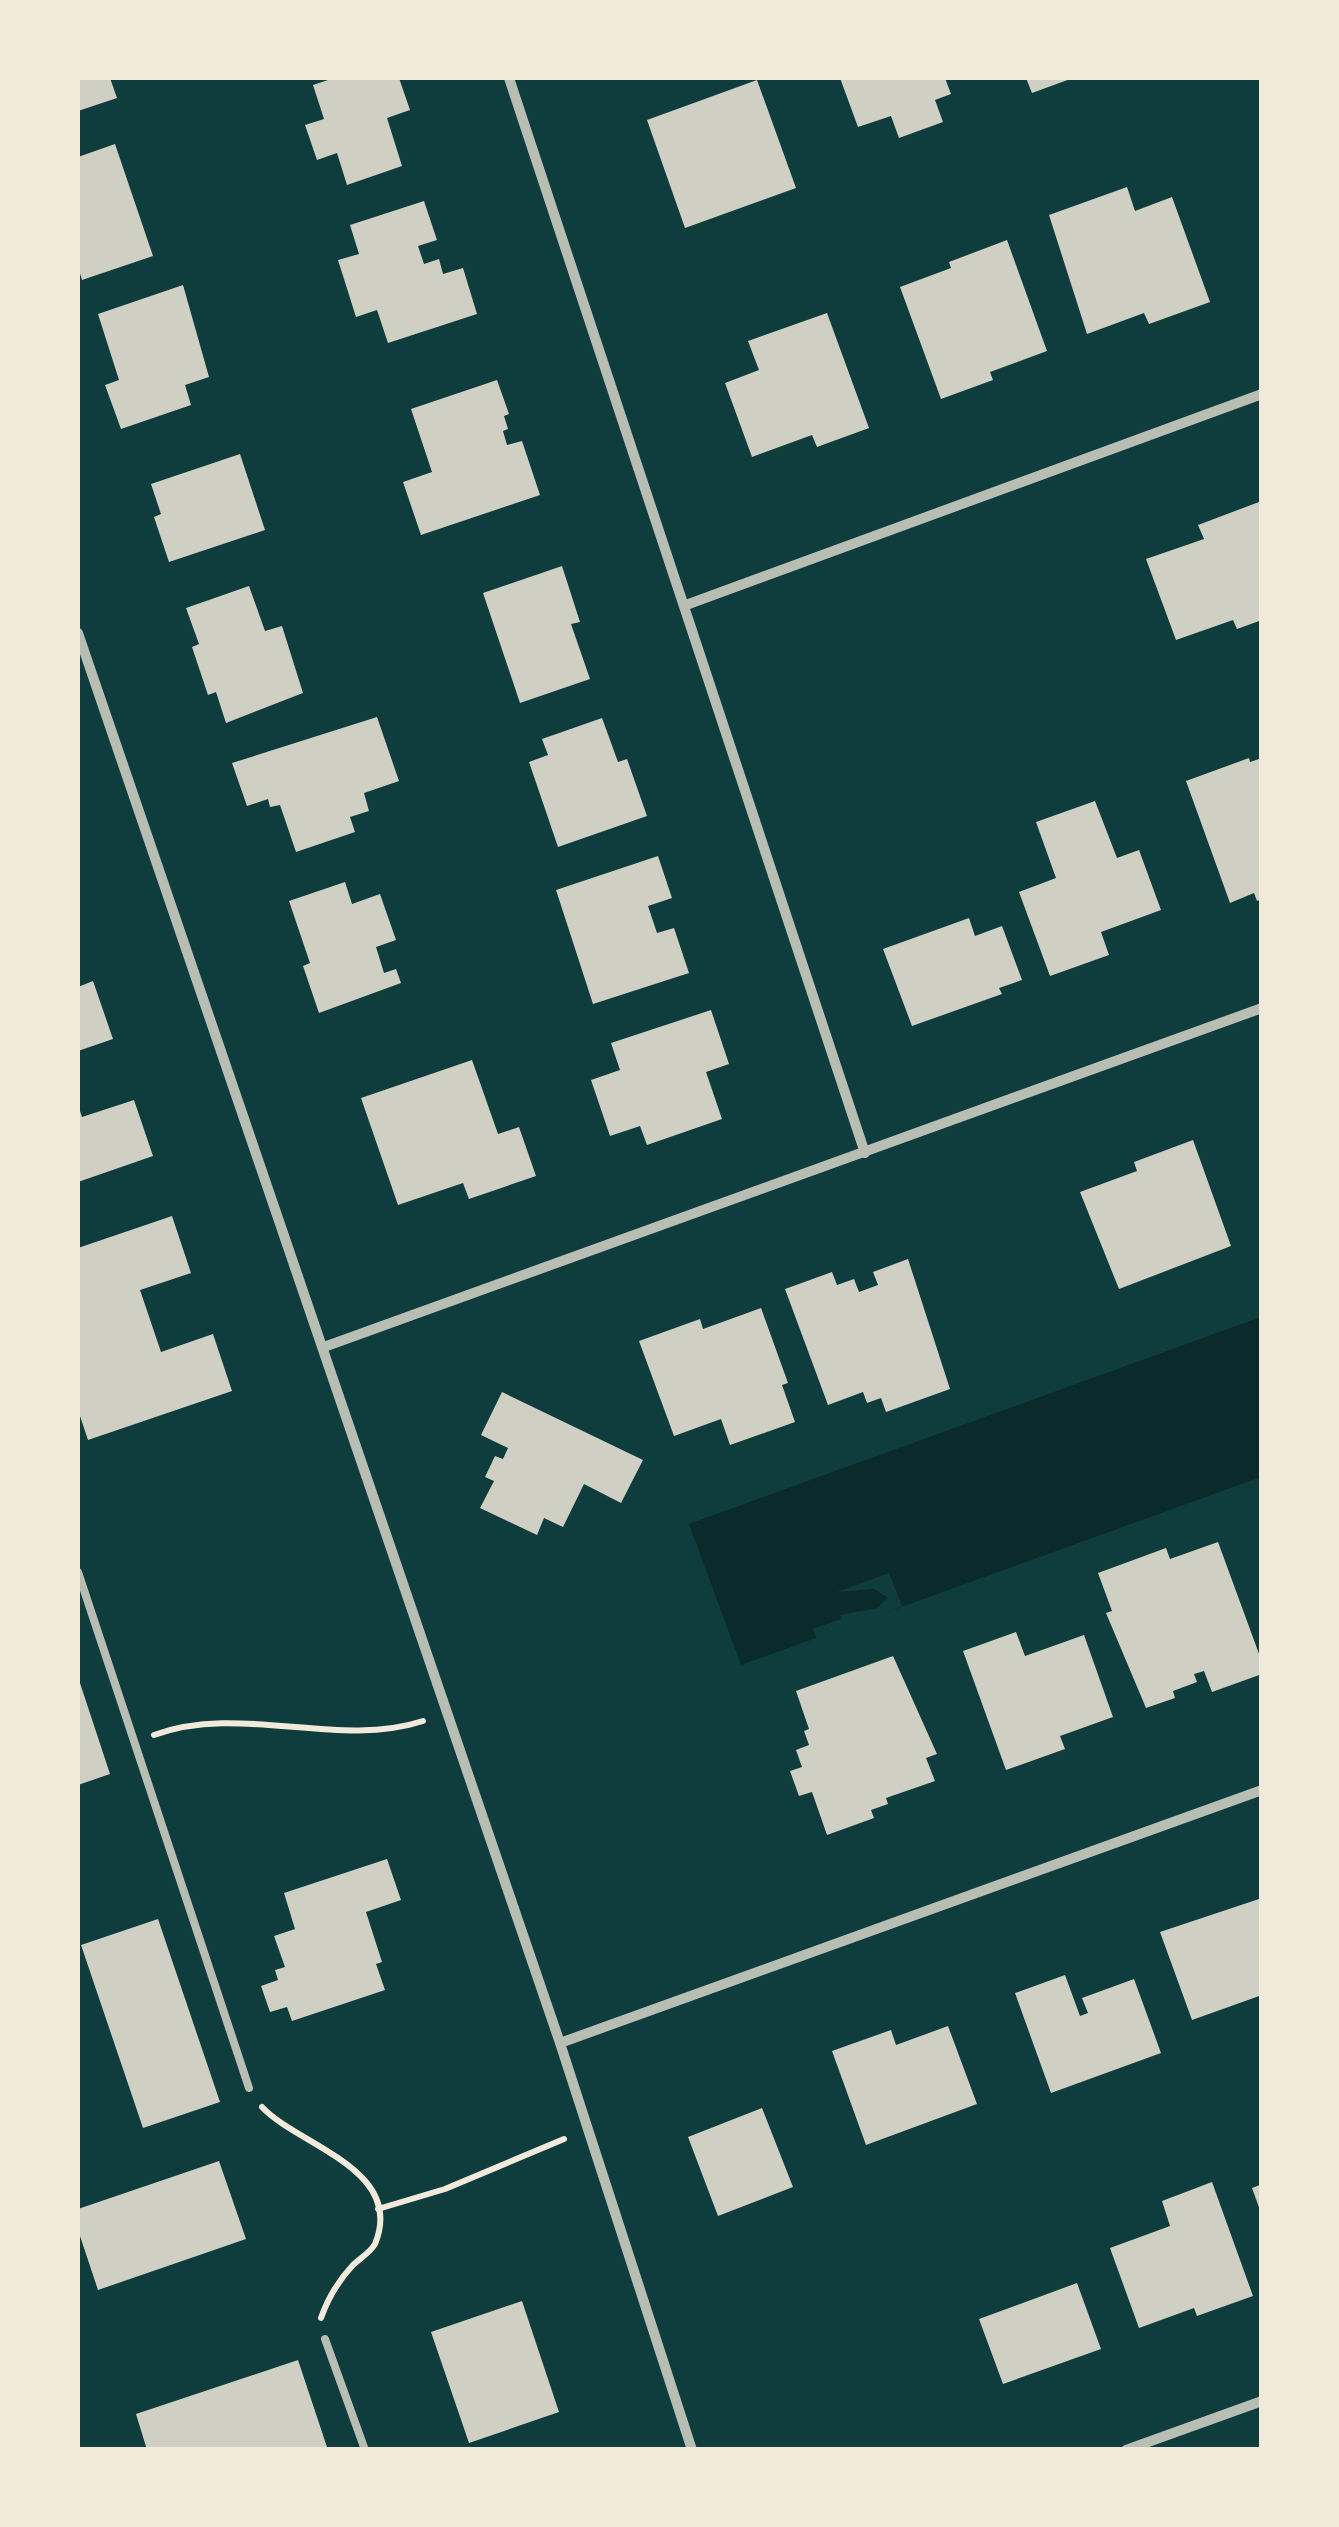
<svg xmlns="http://www.w3.org/2000/svg" width="1339" height="2527" font-family="'Noto Sans',sans-serif">
	<rect width="100%" height="100%" fill="#0f3d3e"/>
	<path fill="#0a2a2b" d="M 1261,1317 L 1261,1477 L 741,1665 L 689,1524 Z"/>
	<path fill="#0f3d3e" d="M 889,1573 L 902,1606 L 818,1642 L 813,1629 L 841,1619 L 840,1615 L 877,1608 L 888,1598 L 874,1589 L 837,1592 Z"/>
	<path fill="#cfcfc3" d="M 78,78 L 110,78 L 117,98 L 78,111 Z
		M 334,78 L 399,78 L 410,110 L 387,118 L 402,166 L 347,185 L 337,153 L 317,160 L 305,125 L 324,119 L 313,85 Z
		M 840,78 L 945,78 L 951,94 L 935,100 L 943,122 L 899,138 L 891,116 L 858,127 Z
		M 1026,78 L 1073,78 L 1032,93 Z
		M 757,80 L 796,188 L 685,228 L 647,120 Z
		M 115,144 L 153,256 L 82,280 L 78,267 L 78,157 Z
		M 1127,187 L 1135,211 L 1172,197 L 1210,302 L 1149,324 L 1144,313 L 1087,334 L 1049,215 Z
		M 424,201 L 437,240 L 418,246 L 424,264 L 439,259 L 443,274 L 463,268 L 477,314 L 388,343 L 377,310 L 356,317 L 338,260 L 359,254 L 350,225 Z
		M 1007,240 L 1047,351 L 990,372 L 993,380 L 941,399 L 900,287 L 951,268 L 949,262 Z
		M 183,285 L 209,377 L 185,385 L 191,405 L 121,429 L 105,385 L 119,380 L 98,314 Z
		M 827,313 L 869,428 L 817,447 L 812,435 L 752,457 L 725,383 L 759,370 L 748,341 Z
		M 497,380 L 509,414 L 504,416 L 508,429 L 503,431 L 507,445 L 522,441 L 540,495 L 421,535 L 403,482 L 432,472 L 411,409 Z
		M 240,454 L 265,530 L 169,562 L 154,517 L 161,514 L 151,484 Z
		M 1259,502 L 1262,620 L 1237,629 L 1233,620 L 1176,640 L 1146,559 L 1204,539 L 1198,525 Z
		M 562,566 L 580,622 L 571,624 L 590,679 L 520,703 L 483,593 Z
		M 249,586 L 265,631 L 282,626 L 303,693 L 226,723 L 216,692 L 208,695 L 192,647 L 199,644 L 186,608 Z
		M 377,717 L 399,781 L 364,793 L 369,811 L 350,817 L 355,832 L 296,852 L 280,805 L 270,807 L 268,799 L 247,806 L 232,763 Z
		M 602,718 L 618,762 L 627,759 L 647,816 L 558,847 L 529,762 L 548,755 L 542,739 Z
		M 1249,758 L 1250,762 L 1262,758 L 1262,899 L 1257,901 L 1254,893 L 1230,903 L 1186,781 Z
		M 1095,801 L 1117,858 L 1139,850 L 1161,910 L 1101,932 L 1109,955 L 1050,976 L 1019,892 L 1056,878 L 1036,822 Z
		M 658,856 L 672,898 L 648,906 L 657,933 L 674,928 L 689,973 L 593,1004 L 556,890 Z
		M 345,882 L 352,904 L 380,894 L 396,940 L 376,947 L 384,973 L 396,969 L 401,983 L 319,1013 L 303,966 L 310,963 L 289,901 Z
		M 969,918 L 975,936 L 1002,926 L 1022,980 L 999,988 L 1002,994 L 912,1026 L 883,949 Z
		M 93,981 L 113,1039 L 78,1051 L 78,987 Z
		M 711,1010 L 729,1064 L 706,1072 L 722,1119 L 647,1145 L 640,1126 L 610,1136 L 591,1080 L 620,1070 L 611,1043 Z
		M 472,1060 L 498,1134 L 519,1127 L 536,1176 L 469,1199 L 463,1183 L 398,1205 L 361,1098 Z
		M 134,1100 L 153,1156 L 78,1182 L 78,1105 L 82,1117 Z
		M 1193,1140 L 1231,1246 L 1119,1289 L 1080,1192 L 1137,1171 L 1134,1162 Z
		M 172,1216 L 191,1273 L 140,1290 L 161,1352 L 213,1334 L 232,1391 L 88,1440 L 78,1410 L 78,1248 Z
		M 908,1259 L 950,1389 L 886,1412 L 881,1398 L 867,1403 L 863,1392 L 828,1405 L 785,1289 L 832,1272 L 837,1285 L 854,1279 L 859,1292 L 878,1285 L 873,1272 Z
		M 761,1308 L 788,1383 L 782,1385 L 795,1422 L 730,1445 L 721,1419 L 674,1436 L 639,1341 L 700,1319 L 703,1329 Z
		M 502,1392 L 643,1460 L 621,1503 L 584,1484 L 563,1527 L 544,1518 L 537,1535 L 480,1508 L 494,1481 L 485,1477 L 495,1456 L 503,1459 L 508,1448 L 481,1435 Z
		M 1218,1542 L 1262,1662 L 1262,1674 L 1212,1692 L 1204,1671 L 1194,1674 L 1197,1682 L 1173,1691 L 1175,1698 L 1146,1708 L 1106,1613 L 1112,1611 L 1098,1573 L 1166,1548 L 1170,1559 Z
		M 1016,1632 L 1025,1656 L 1084,1635 L 1113,1717 L 1060,1736 L 1065,1749 L 1006,1770 L 963,1651 Z
		M 893,1656 L 937,1754 L 926,1758 L 935,1781 L 886,1798 L 888,1804 L 871,1810 L 874,1818 L 827,1835 L 812,1792 L 799,1796 L 790,1771 L 802,1767 L 796,1750 L 809,1745 L 804,1731 L 809,1729 L 796,1691 Z
		M 78,1677 L 110,1774 L 78,1785 Z
		M 387,1859 L 401,1900 L 366,1912 L 382,1962 L 376,1964 L 385,1990 L 292,2021 L 287,2007 L 270,2012 L 261,1986 L 278,1980 L 275,1970 L 285,1967 L 274,1936 L 295,1929 L 284,1893 Z
		M 1262,1898 L 1262,1995 L 1192,2020 L 1160,1932 Z
		M 158,1919 L 220,2102 L 143,2128 L 81,1945 Z
		M 1065,1975 L 1080,2016 L 1088,2013 L 1082,1998 L 1134,1979 L 1161,2053 L 1051,2093 L 1015,1993 Z
		M 948,2026 L 977,2104 L 866,2145 L 832,2051 L 891,2030 L 896,2045 Z
		M 762,2108 L 793,2187 L 718,2216 L 688,2137 Z
		M 219,2161 L 246,2239 L 98,2290 L 78,2230 L 78,2209 Z
		M 1212,2182 L 1253,2296 L 1197,2316 L 1194,2308 L 1139,2328 L 1110,2248 L 1170,2226 L 1162,2201 Z
		M 1262,2184 L 1262,2213 L 1261,2213 L 1252,2188 Z
		M 1077,2283 L 1101,2349 L 1003,2384 L 979,2319 Z
		M 522,2301 L 559,2412 L 469,2443 L 431,2332 Z
		M 298,2360 L 328,2450 L 147,2450 L 136,2414 Z"/>
	<g fill="none" stroke-linecap="round" stroke-linejoin="round">
		<path stroke="#f1e9da" stroke-width="6" d="M 154,1735 C 240,1703 337,1749 423,1721
			M 262,2107 C 297,2145 406,2169 375,2244 C 371,2252 359,2259 353,2265 C 338,2281 328,2298 321,2318
			M 378,2209 L 445,2189 L 564,2139"/>
		<path stroke="#b8beb3" stroke-width="8" d="M 78,1572 L 249,2088
			M 325,2339 L 365,2450"/>
		<path stroke="#b8beb3" stroke-width="10" d="M 509,78 L 865,1153
			M 686,605 L 1262,394
			M 78,633 L 560,2043 L 692,2450
			M 324,1347 L 1262,1008
			M 560,2043 L 1262,1790
			M 1126,2450 L 1262,2401"/>
	</g>
	<rect width="1339" height="2527" fill="none" stroke="#f1e9da" stroke-width="160"/>
</svg>
